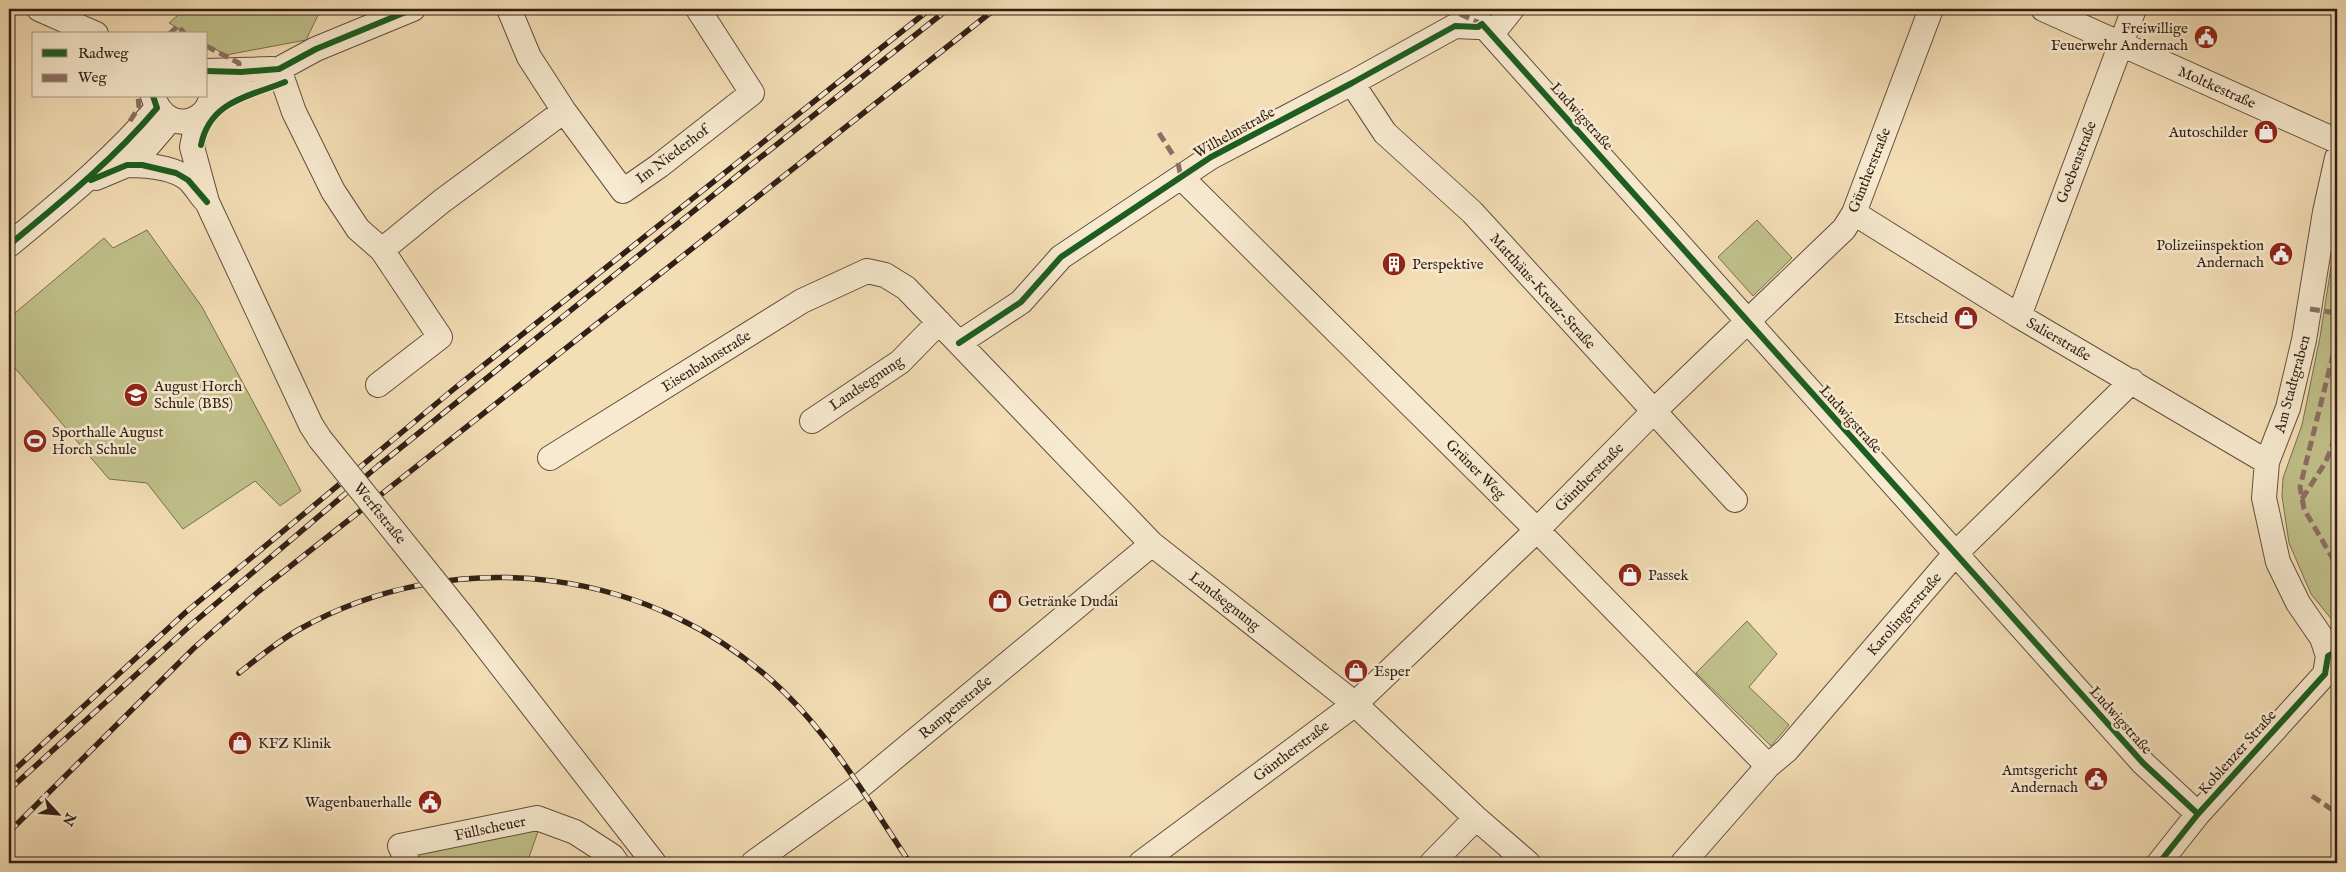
<svg xmlns="http://www.w3.org/2000/svg" width="2346" height="872" font-family="'IM FELL English',serif">
	<rect width="100%" height="100%" fill="#f4deb6"/>
	<filter id="stains"><feTurbulence type="fractalNoise" baseFrequency=".004" numOctaves="4"/><feColorMatrix values="0 0 0 0 .2 0 0 0 0 .09 0 0 0 0 .02 0 0 0 .5 -.17"/></filter>
	<radialGradient id="worn" r=".72"><stop offset=".6" stop-color="#630" stop-opacity="0"/><stop offset="1" stop-color="#630" stop-opacity=".3"/></radialGradient>
	<path fill="#c0c08a" stroke="#787050" d="M 185,9 L 321,9 L 306,40 L 226,55 L 206,44 L 206,34 L 188,34 L 169,23 Z
		M 1757,220 L 1792,258 L 1753,296 L 1718,257 Z
		M 2337,229 L 2337,626 L 2311,594 L 2289,543 L 2282,496 L 2283,478 L 2302,425 L 2320,337 Z
		M 147,230 L 202,307 L 301,491 L 280,506 L 255,481 L 183,529 L 147,483 L 109,479 L 9,361 L 9,318 L 104,238 L 113,248 Z
		M 1747,621 L 1777,654 L 1749,687 L 1789,725 L 1771,746 L 1696,673 Z
		M 540,826 L 527,863 L 416,863 L 409,851 Z"/>
	<g fill="none" stroke-linecap="round" stroke-linejoin="round">
		<g stroke="#614f3e" stroke-width="26">
			<path id="minor" d="M 39,9 L 96,34
				M 509,9 L 529,57 L 564,111 L 623,191 L 659,166 L 752,93 L 698,9
				M 2043,9 L 2337,141
				M 1492,34 L 1512,9
				M 279,69 L 294,112 L 333,191 L 358,229 L 382,250 L 440,337 L 378,385
				M 206,71 L 272,69
				M 1352,83 L 1385,133 L 1472,212 L 1735,500
				M 153,96 C 169,145 230,116 206,72
				M 212,98 L 246,87 L 316,49 L 413,9
				M 198,118 L 192,147 L 207,202 L 311,425 L 320,439
				M 127,165 C 146,165 174,167 189,180 C 195,186 199,193 204,199
				M 1181,177 L 1537,530 L 1768,766
				M 96,178 L 127,165 L 146,148 L 170,120
				M 1854,213 L 2019,316 L 2267,462
				M 9,245 C 61,202 113,160 157,108
				M 382,250 L 442,201 L 564,111
				M 2019,316 L 2134,9
				M 959,343 L 1021,302 L 1061,257 L 1211,157 L 1352,83 L 1455,26 L 1478,27 L 1482,24 L 2143,763 L 2198,814
				M 812,421 L 900,362 L 939,322
				M 550,458 L 802,301 L 867,271 L 885,275 L 906,288 L 1152,544 L 1355,704 L 1476,818 L 1528,863
				M 464,618 L 654,863
				M 408,863 L 400,846 L 537,818 L 575,832 L 612,856 L 617,863
				M 753,863 L 859,787 L 1152,544
				M 1141,863 L 1355,704 L 1537,530 L 1653,412 L 1844,229 L 1854,213 L 1931,9
				M 1432,863 L 1476,818
				M 1683,863 L 1768,766 L 1787,750 L 1955,554 L 2132,381
				M 2159,863 L 2198,814 L 2325,674 L 2328,656 L 2322,638 L 2298,603 L 2278,562 L 2264,498 L 2267,462 L 2288,408 L 2304,340 L 2325,212 L 2337,158"/>
		</g>
		<use href="#minor" stroke="#f8ead0" stroke-width="24"/>
		<g stroke="#301f16" stroke-width="5.5">
			<path id="rail" d="M 239,673 C 258,658 277,642 298,630 C 455,541 656,567 785,693 C 835,742 871,805 910,863
				M 9,775 L 186,612 L 455,388 L 930,9
				M 9,790 L 192,624 L 378,466 L 742,172 L 948,9
				M 9,832 L 194,648 L 259,591 L 995,9"/>
		</g>
		<use href="#rail" stroke="#f8ead0" stroke-width="4" stroke-dasharray="11" stroke-linecap="butt"/>
		<g stroke="#614f3e" stroke-width="26" stroke-linecap="butt">
			<path id="minor-bridge" d="M 320,439 L 464,618"/>
		</g>
		<use href="#minor-bridge" stroke="#f8ead0" stroke-width="24"/>
		<path stroke="#8d6e63" stroke-width="5" stroke-dasharray="10 5" stroke-linecap="butt" d="M 1460,14 L 1482,24
			M 169,34 L 178,26 L 185,34
			M 206,46 L 239,63 L 239,66
			M 130,121 L 139,107 L 138,96
			M 1159,133 L 1173,155
			M 1178,163 L 1181,177
			M 2334,174 L 2337,174
			M 2310,309 L 2337,313
			M 2337,339 L 2300,487 L 2304,509 L 2337,566
			M 2302,499 L 2325,463 L 2332,447 L 2337,422
			M 2312,796 L 2337,813"/>
		<g stroke="#f8ead0" stroke-width="9">
			<path id="cycleway" d="M 206,71 L 241,72 L 279,69 L 316,49 L 413,9
				M 201,145 C 210,101 248,97 285,82
				M 91,180 L 127,165 L 142,165 L 176,173 L 188,180 L 207,202
				M 9,245 C 61,202 113,160 157,108 L 153,96
				M 959,343 L 1021,302 L 1061,257 L 1211,157 L 1352,83 L 1455,26 L 1478,27 L 1482,24 L 2143,763 L 2198,814
				M 2159,863 L 2198,814 L 2325,674 L 2328,656 L 2337,651"/>
		</g>
		<use href="#cycleway" stroke="#1b5e20" stroke-width="6"/>
	</g>
	<defs>
		<g id="civic-disc" transform="scale(1.25)"><circle r="9.5" fill="#8f2418" stroke="#f8ead0"/><path d="M-.6-6.5H3V-4.5H.6V-3L4-1V1h2V6H-6V1h2V-1L-.6-3ZM-1.2 2.5V6h2.4V2.5Z" fill="#fff"/></g>
		<g id="shop-disc" transform="scale(1.25)"><circle r="9.5" fill="#8f2418" stroke="#f8ead0"/><path d="M-5-2.5h2.3a2.7 3.5 0 0 1 5.4 0H5L5.5 6h-11ZM-1.5-2.5h3a1.5 2.3 0 0 0-3 0Z" fill="#fff"/></g>
		<g id="building-disc" transform="scale(1.25)"><circle r="9.5" fill="#8f2418" stroke="#f8ead0"/><path d="M-4-6H4V6H1V3H-1V6H-4ZM-2.5-4.3h1.7v1.8h-1.7ZM.8-4.3h1.7v1.8H.8ZM-2.5-1h1.7V.8h-1.7ZM.8-1h1.7V.8H.8Z" fill="#fff"/></g>
		<g id="school-disc" transform="scale(1.25)"><circle r="9.5" fill="#8f2418" stroke="#f8ead0"/><path d="M0-5L7-2L0 1L-7-2ZM-4 1L0 2.5L4 1V4Q0 6-4 4Z" fill="#fff"/></g>
		<g id="stadium-disc" transform="scale(1.25)"><circle r="9.5" fill="#8f2418" stroke="#f8ead0"/><path d="M0-5a6.5 5 0 1 0 0 10a6.5 5 0 1 0 0-10ZM-3.5-1.8h7v3.6h-7Z" fill="#fff"/></g>
	</defs>
	<g fill-rule="evenodd">
		<use href="#civic-disc" x="2206" y="37"/>
		<use href="#shop-disc" x="2266" y="132"/>
		<use href="#civic-disc" x="2281" y="254"/>
		<use href="#building-disc" x="1394" y="264"/>
		<use href="#shop-disc" x="1966" y="318"/>
		<use href="#school-disc" x="136" y="395"/>
		<use href="#stadium-disc" x="35" y="441"/>
		<use href="#shop-disc" x="1630" y="575"/>
		<use href="#shop-disc" x="1000" y="601"/>
		<use href="#shop-disc" x="1356" y="671"/>
		<use href="#shop-disc" x="240" y="743"/>
		<use href="#civic-disc" x="2096" y="779"/>
		<use href="#civic-disc" x="430" y="802"/>
	</g>
	<g text-anchor="middle" stroke-width="5" stroke-linejoin="round" paint-order="stroke">
		<g font-size="15" fill="#301f16" stroke="#f8ead0" text-anchor="start">
			<text x="2188" y="33" text-anchor="end">Freiwillige<tspan x="2188" dy="17">Feuerwehr Andernach</tspan></text>
			<text x="2248" y="137" text-anchor="end">Autoschilder</text>
			<text x="2264" y="250" text-anchor="end">Polizeiinspektion<tspan x="2264" dy="17">Andernach</tspan></text>
			<text x="1412" y="269">Perspektive</text>
			<text x="1948" y="323" text-anchor="end">Etscheid</text>
			<text x="154" y="391">August Horch<tspan x="154" dy="17">Schule (BBS)</tspan></text>
			<text x="52" y="437">Sporthalle August<tspan x="52" dy="17">Horch Schule</tspan></text>
			<text x="1648" y="580">Passek</text>
			<text x="1018" y="606">Getränke Dudai</text>
			<text x="1374" y="676">Esper</text>
			<text x="258" y="748">KFZ Klinik</text>
			<text x="2078" y="775" text-anchor="end">Amtsgericht<tspan x="2078" dy="17">Andernach</tspan></text>
			<text x="412" y="807" text-anchor="end">Wagenbauerhalle</text>
		</g>
		<g font-size="15" fill="#301f16" stroke="#f8ead0">
			<text transform="translate(2217 87) rotate(24)" y="5">Moltkestraße</text>
			<text transform="translate(1582 116) rotate(48)" y="5">Ludwigstraße</text>
			<text transform="translate(1234 132) rotate(-29)" y="5">Wilhelmstraße</text>
			<text transform="translate(672 154) rotate(-37)" y="5">Im Niederhof</text>
			<text transform="translate(2076 162) rotate(-69)" y="5">Goebenstraße</text>
			<text transform="translate(1869 170) rotate(-68)" y="5">Güntherstraße</text>
			<text transform="translate(1543 291) rotate(48)" y="5">Matthäus-Kreuz-Straße</text>
			<text transform="translate(2059 339) rotate(30)" y="5">Salierstraße</text>
			<text transform="translate(706 361) rotate(-32)" y="5">Eisenbahnstraße</text>
			<text transform="translate(866 383) rotate(-34)" y="5">Landsegnung</text>
			<text transform="translate(2292 384) rotate(-75)" y="5">Am Stadtgraben</text>
			<text transform="translate(1851 419) rotate(48)" y="5">Ludwigstraße</text>
			<text transform="translate(1476 469) rotate(45)" y="5">Grüner Weg</text>
			<text transform="translate(1589 477) rotate(-45)" y="5">Güntherstraße</text>
			<text transform="translate(380 513) rotate(51)" y="5">Werftstraße</text>
			<text transform="translate(1225 601) rotate(38)" y="5">Landsegnung</text>
			<text transform="translate(1904 614) rotate(-49)" y="5">Karolingerstraße</text>
			<text transform="translate(955 707) rotate(-40)" y="5">Rampenstraße</text>
			<text transform="translate(2121 720) rotate(48)" y="5">Ludwigstraße</text>
			<text transform="translate(1291 751) rotate(-37)" y="5">Güntherstraße</text>
			<text transform="translate(2237 752) rotate(-48)" y="5">Koblenzer Straße</text>
			<text transform="translate(490 828) rotate(-12)" y="5">Füllscheuer</text>
		</g>
	</g>
	<rect width="2346" height="872" fill="none" stroke="#f4deb6" stroke-width="30"/>
	<rect x="10" y="10" width="2326" height="852" fill="none" stroke="#301f16" stroke-width="2.5"/>
	<rect x="15" y="15" width="2316" height="842" fill="none" stroke="#301f16"/>
	<rect x="32" y="32" width="175" height="65" fill="#f8ead0" stroke="#a89986"/>
	<rect x="42" y="49" width="25" height="8" fill="#1b5e20" stroke="#a89986"/>
	<text x="78" y="58" font-size="15" fill="#301f16">Radweg</text>
	<rect x="42" y="74" width="25" height="8" fill="#8d6e63" stroke="#a89986"/>
	<text x="78" y="82" font-size="15" fill="#301f16">Weg</text>
	<g transform="translate(58 814) rotate(116)" stroke="#f8ead0" stroke-width="4" paint-order="stroke">
	<path d="M0-4L9 19L0 12L-9 19Z" fill="#301f16"/>
	<text y="-8" font-size="14" font-weight="bold" text-anchor="middle" fill="#301f16">N</text>
	</g>
	<rect width="100%" height="100%" filter="url(#stains)"/>
	<rect width="100%" height="100%" fill="url(#worn)"/>
</svg>
